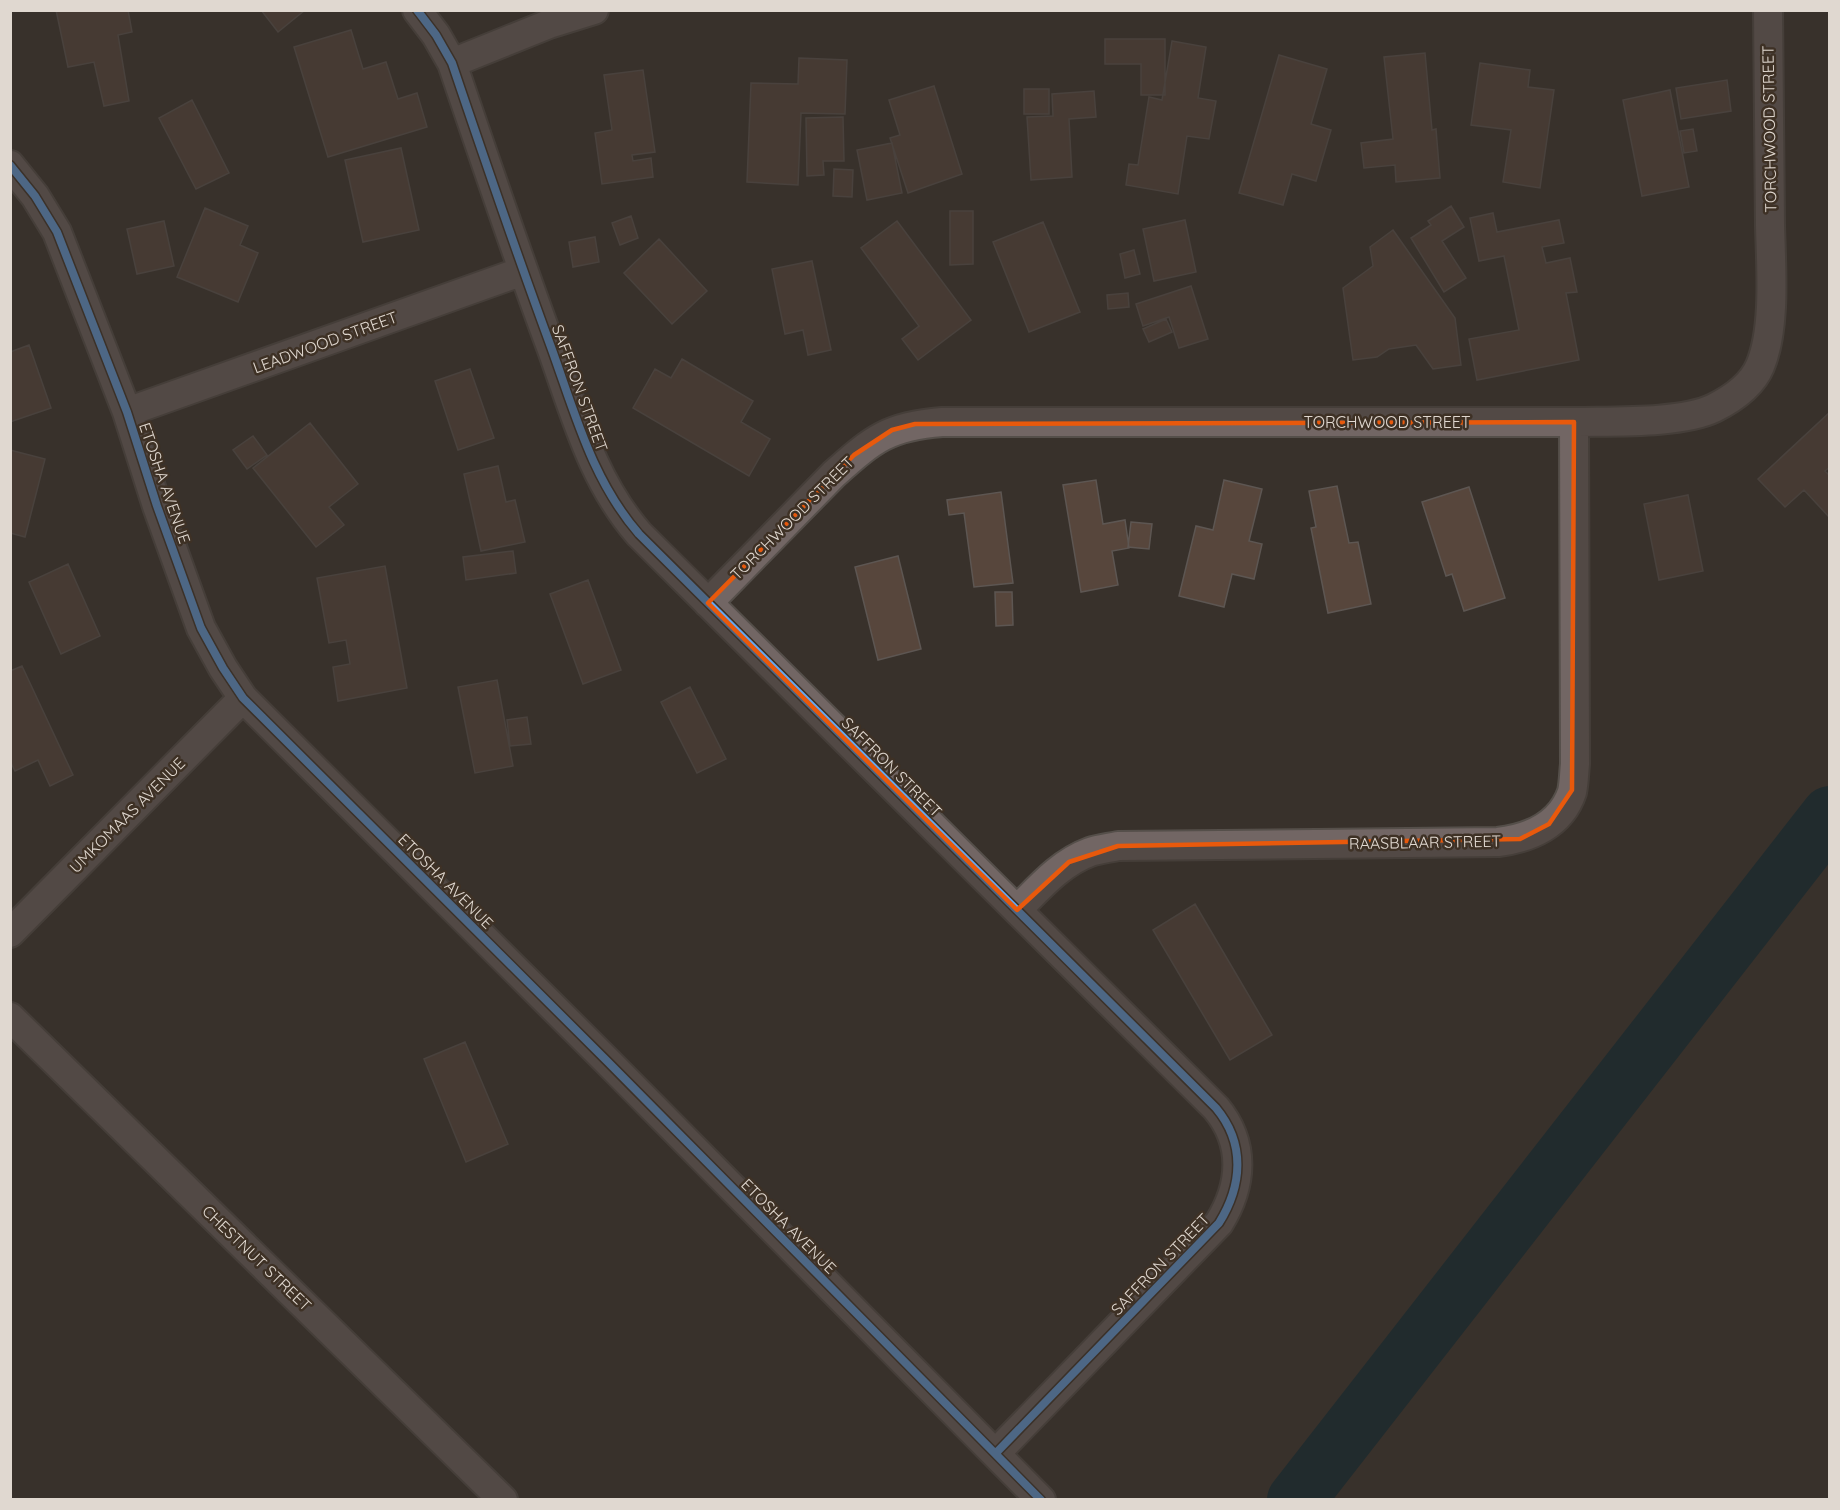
<svg xmlns="http://www.w3.org/2000/svg" width="1840" height="1510" font-family="Quicksand,sans-serif">
	<rect width="100%" height="100%" fill="#38312b"/>
	<g fill="none" stroke-linecap="round" stroke-linejoin="round">
		<path stroke="#052530" stroke-width="58" d="M 1296,1500 L 1830,815"/>
	</g>
	<path fill="#57463c" stroke="#5d5652" stroke-width="1.5" d="M 56,10 L 128,10 L 132,32 L 118,35 L 129,101 L 104,106 L 94,62 L 68,67 Z
		M 261,10 L 305,10 L 278,32 Z
		M 351,30 L 363,69 L 386,62 L 398,99 L 417,93 L 427,127 L 328,157 L 294,47 Z
		M 1105,39 L 1165,39 L 1165,95 L 1141,95 L 1141,64 L 1105,64 Z
		M 1172,41 L 1206,47 L 1198,98 L 1216,101 L 1209,139 L 1187,136 L 1178,194 L 1126,185 L 1129,164 L 1138,165 L 1149,97 L 1162,100 Z
		M 1425,53 L 1432,130 L 1436,129 L 1440,178 L 1396,182 L 1395,165 L 1364,168 L 1361,143 L 1393,139 L 1384,57 Z
		M 1279,55 L 1327,69 L 1311,124 L 1331,130 L 1316,181 L 1292,174 L 1283,205 L 1239,193 Z
		M 799,58 L 847,60 L 845,114 L 801,113 L 798,185 L 747,182 L 751,83 L 798,84 Z
		M 1480,63 L 1530,70 L 1528,87 L 1554,90 L 1540,188 L 1503,182 L 1511,130 L 1471,125 Z
		M 643,70 L 655,152 L 632,155 L 633,161 L 651,158 L 653,177 L 602,184 L 595,133 L 612,130 L 604,75 Z
		M 1727,80 L 1731,111 L 1681,119 L 1676,88 Z
		M 934,86 L 962,174 L 908,193 L 890,138 L 900,135 L 889,100 Z
		M 1024,89 L 1049,89 L 1049,114 L 1024,114 Z
		M 1670,90 L 1689,187 L 1642,196 L 1623,100 Z
		M 1094,91 L 1096,117 L 1069,119 L 1072,177 L 1031,180 L 1027,117 L 1053,116 L 1052,94 Z
		M 192,100 L 229,173 L 196,189 L 159,118 Z
		M 843,117 L 844,161 L 823,161 L 824,175 L 807,176 L 806,118 Z
		M 1693,129 L 1697,151 L 1684,153 L 1680,131 Z
		M 892,143 L 902,193 L 867,200 L 857,150 Z
		M 401,148 L 419,230 L 363,242 L 345,160 Z
		M 834,169 L 853,170 L 852,197 L 833,196 Z
		M 1451,206 L 1464,227 L 1442,241 L 1466,278 L 1444,292 L 1411,238 L 1431,225 L 1428,221 Z
		M 205,208 L 248,226 L 240,245 L 258,253 L 238,302 L 177,277 Z
		M 950,211 L 973,211 L 973,264 L 950,265 Z
		M 1493,213 L 1497,232 L 1559,220 L 1564,243 L 1542,247 L 1546,263 L 1570,258 L 1577,292 L 1566,293 L 1579,360 L 1477,380 L 1469,339 L 1519,330 L 1504,256 L 1479,261 L 1470,218 Z
		M 631,216 L 638,238 L 620,245 L 612,223 Z
		M 1185,220 L 1196,272 L 1154,281 L 1143,229 Z
		M 164,221 L 174,266 L 137,274 L 127,229 Z
		M 897,221 L 971,320 L 918,360 L 902,339 L 919,326 L 861,248 Z
		M 1043,222 L 1080,312 L 1029,332 L 993,242 Z
		M 1393,230 L 1455,318 L 1461,365 L 1433,369 L 1416,345 L 1389,349 L 1377,357 L 1353,360 L 1343,288 L 1373,266 L 1370,247 Z
		M 595,237 L 599,262 L 573,267 L 569,242 Z
		M 659,239 L 707,291 L 672,324 L 624,273 Z
		M 1134,250 L 1140,274 L 1125,278 L 1120,254 Z
		M 812,261 L 831,350 L 808,355 L 803,330 L 785,334 L 772,269 Z
		M 1191,286 L 1208,339 L 1179,348 L 1169,317 L 1143,326 L 1136,304 Z
		M 1128,293 L 1129,307 L 1108,309 L 1107,295 Z
		M 1166,319 L 1172,332 L 1149,342 L 1143,329 Z
		M 29,345 L 51,408 L 10,422 L 10,352 Z
		M 682,359 L 753,401 L 741,422 L 770,439 L 749,476 L 633,408 L 655,369 L 671,378 Z
		M 470,369 L 494,438 L 458,450 L 435,381 Z
		M 1830,412 L 1830,467 L 1825,471 L 1830,476 L 1830,518 L 1804,490 L 1785,507 L 1758,479 Z
		M 310,423 L 358,484 L 329,507 L 344,525 L 316,547 L 253,468 Z
		M 253,436 L 267,455 L 247,469 L 233,450 Z
		M 10,450 L 45,459 L 25,537 L 10,533 Z
		M 498,466 L 506,502 L 515,500 L 525,542 L 481,551 L 464,474 Z
		M 1096,480 L 1103,524 L 1125,520 L 1129,548 L 1112,551 L 1118,585 L 1081,592 L 1063,485 Z
		M 1224,480 L 1262,489 L 1249,541 L 1262,544 L 1254,579 L 1232,574 L 1224,607 L 1179,596 L 1196,526 L 1213,530 Z
		M 1337,486 L 1349,543 L 1358,542 L 1371,604 L 1328,613 L 1311,528 L 1316,527 L 1309,491 Z
		M 1469,487 L 1505,598 L 1464,611 L 1452,574 L 1446,576 L 1422,502 Z
		M 1001,492 L 1013,583 L 974,587 L 964,513 L 949,515 L 947,500 Z
		M 1688,495 L 1703,571 L 1659,580 L 1644,504 Z
		M 1131,522 L 1152,524 L 1149,549 L 1128,547 Z
		M 513,551 L 516,573 L 466,580 L 463,557 Z
		M 898,556 L 921,649 L 878,660 L 855,567 Z
		M 68,564 L 100,636 L 61,654 L 29,582 Z
		M 385,566 L 407,688 L 338,701 L 333,667 L 350,664 L 346,640 L 329,643 L 317,578 Z
		M 588,580 L 621,670 L 583,684 L 550,594 Z
		M 995,592 L 1012,592 L 1013,625 L 996,626 Z
		M 22,666 L 73,775 L 50,786 L 38,760 L 15,771 L 10,761 L 10,671 Z
		M 497,680 L 513,766 L 475,773 L 458,687 Z
		M 690,687 L 726,759 L 697,773 L 661,702 Z
		M 527,717 L 531,744 L 510,746 L 507,720 Z
		M 1195,904 L 1272,1035 L 1230,1060 L 1153,930 Z
		M 465,1042 L 508,1144 L 466,1162 L 424,1059 Z"/>
	<g fill="none" stroke-linecap="round" stroke-linejoin="round">
		<g stroke="#554f4a" stroke-width="32">
			<path id="minor" d="M 417,10 L 436,35 L 452,63 C 484,158 516,252 551,347 C 575,413 592,480 639,534 L 1216,1108 C 1246,1144 1242,1186 1219,1223 L 996,1453
				M 452,63 L 549,24 L 594,10
				M 10,165 L 35,196 L 57,232 L 127,412 L 157,506 L 201,628 L 223,668 L 243,698 L 608,1062 L 1041,1500
				M 127,412 L 523,271
				M 708,603 L 834,474 C 873,439 889,426 942,422 L 1574,422 C 1611,421 1681,424 1714,408 C 1732,399 1752,385 1760,366 C 1776,328 1771,267 1770,225 C 1770,154 1769,82 1768,10
				M 1017,910 C 1039,888 1060,863 1090,852 C 1099,849 1109,848 1118,846 L 1498,842 C 1530,838 1561,825 1572,792 C 1574,783 1574,773 1575,764 L 1574,422
				M 10,933 L 243,698
				M 10,1017 L 503,1500"/>
		</g>
		<use href="#minor" stroke="#726664" stroke-width="28"/>
		<g stroke="#3e3125" stroke-width="11">
			<path id="cycleway" d="M 417,10 L 436,35 L 452,63 C 484,158 516,252 551,347 C 575,413 592,480 639,534 L 1216,1108 C 1246,1144 1242,1186 1219,1223 L 996,1453
				M 10,165 L 35,196 L 57,232 L 127,412 L 157,506 L 201,628 L 223,668 L 243,698 L 608,1062 L 1041,1500"/>
		</g>
		<use href="#cycleway" stroke="#66a8f1" stroke-width="8"/>
	</g>
	<path d="M0 0H1840V1510H0ZM 1574,422 L 1572,790 L 1549,824 L 1520,839 L 1118,846 L 1069,862 L 1017,910 L 708,603 L 854,455 L 892,430 L 915,424 Z" fill="#38312b" fill-opacity=".55" fill-rule="evenodd"/>
	<path fill="none" stroke="#e8590c" stroke-width="4.5" stroke-linejoin="round" d="M 1574,422 L 1572,790 L 1549,824 L 1520,839 L 1118,846 L 1069,862 L 1017,910 L 708,603 L 854,455 L 892,430 L 915,424 Z"/>
	<g text-anchor="middle" stroke-width="5" stroke-linejoin="round" paint-order="stroke">
		<g font-size="16" fill="#e0d8d0" stroke="#3e3125">
			<text transform="translate(1769 129) rotate(-91)" y="6">TORCHWOOD STREET</text>
			<text transform="translate(325 342) rotate(-20)" y="6">LEADWOOD STREET</text>
			<text transform="translate(580 388) rotate(70)" y="6">SAFFRON STREET</text>
			<text x="1387" y="428">TORCHWOOD STREET</text>
			<text transform="translate(165 483) rotate(71)" y="6">ETOSHA AVENUE</text>
			<text transform="translate(792 518) rotate(-45)" y="6">TORCHWOOD STREET</text>
			<text transform="translate(892 767) rotate(45)" y="6">SAFFRON STREET</text>
			<text transform="translate(127 815) rotate(-45)" y="6">UMKOMAAS AVENUE</text>
			<text transform="translate(1425 842) rotate(-1)" y="6">RAASBLAAR STREET</text>
			<text transform="translate(446 881) rotate(45)" y="6">ETOSHA AVENUE</text>
			<text transform="translate(789 1226) rotate(45)" y="6">ETOSHA AVENUE</text>
			<text transform="translate(257 1258) rotate(44)" y="6">CHESTNUT STREET</text>
			<text transform="translate(1160 1264) rotate(-46)" y="6">SAFFRON STREET</text>
		</g>
	</g>
	<rect width="1840" height="1510" fill="none" stroke="#e0d8d0" stroke-width="24"/>
</svg>
